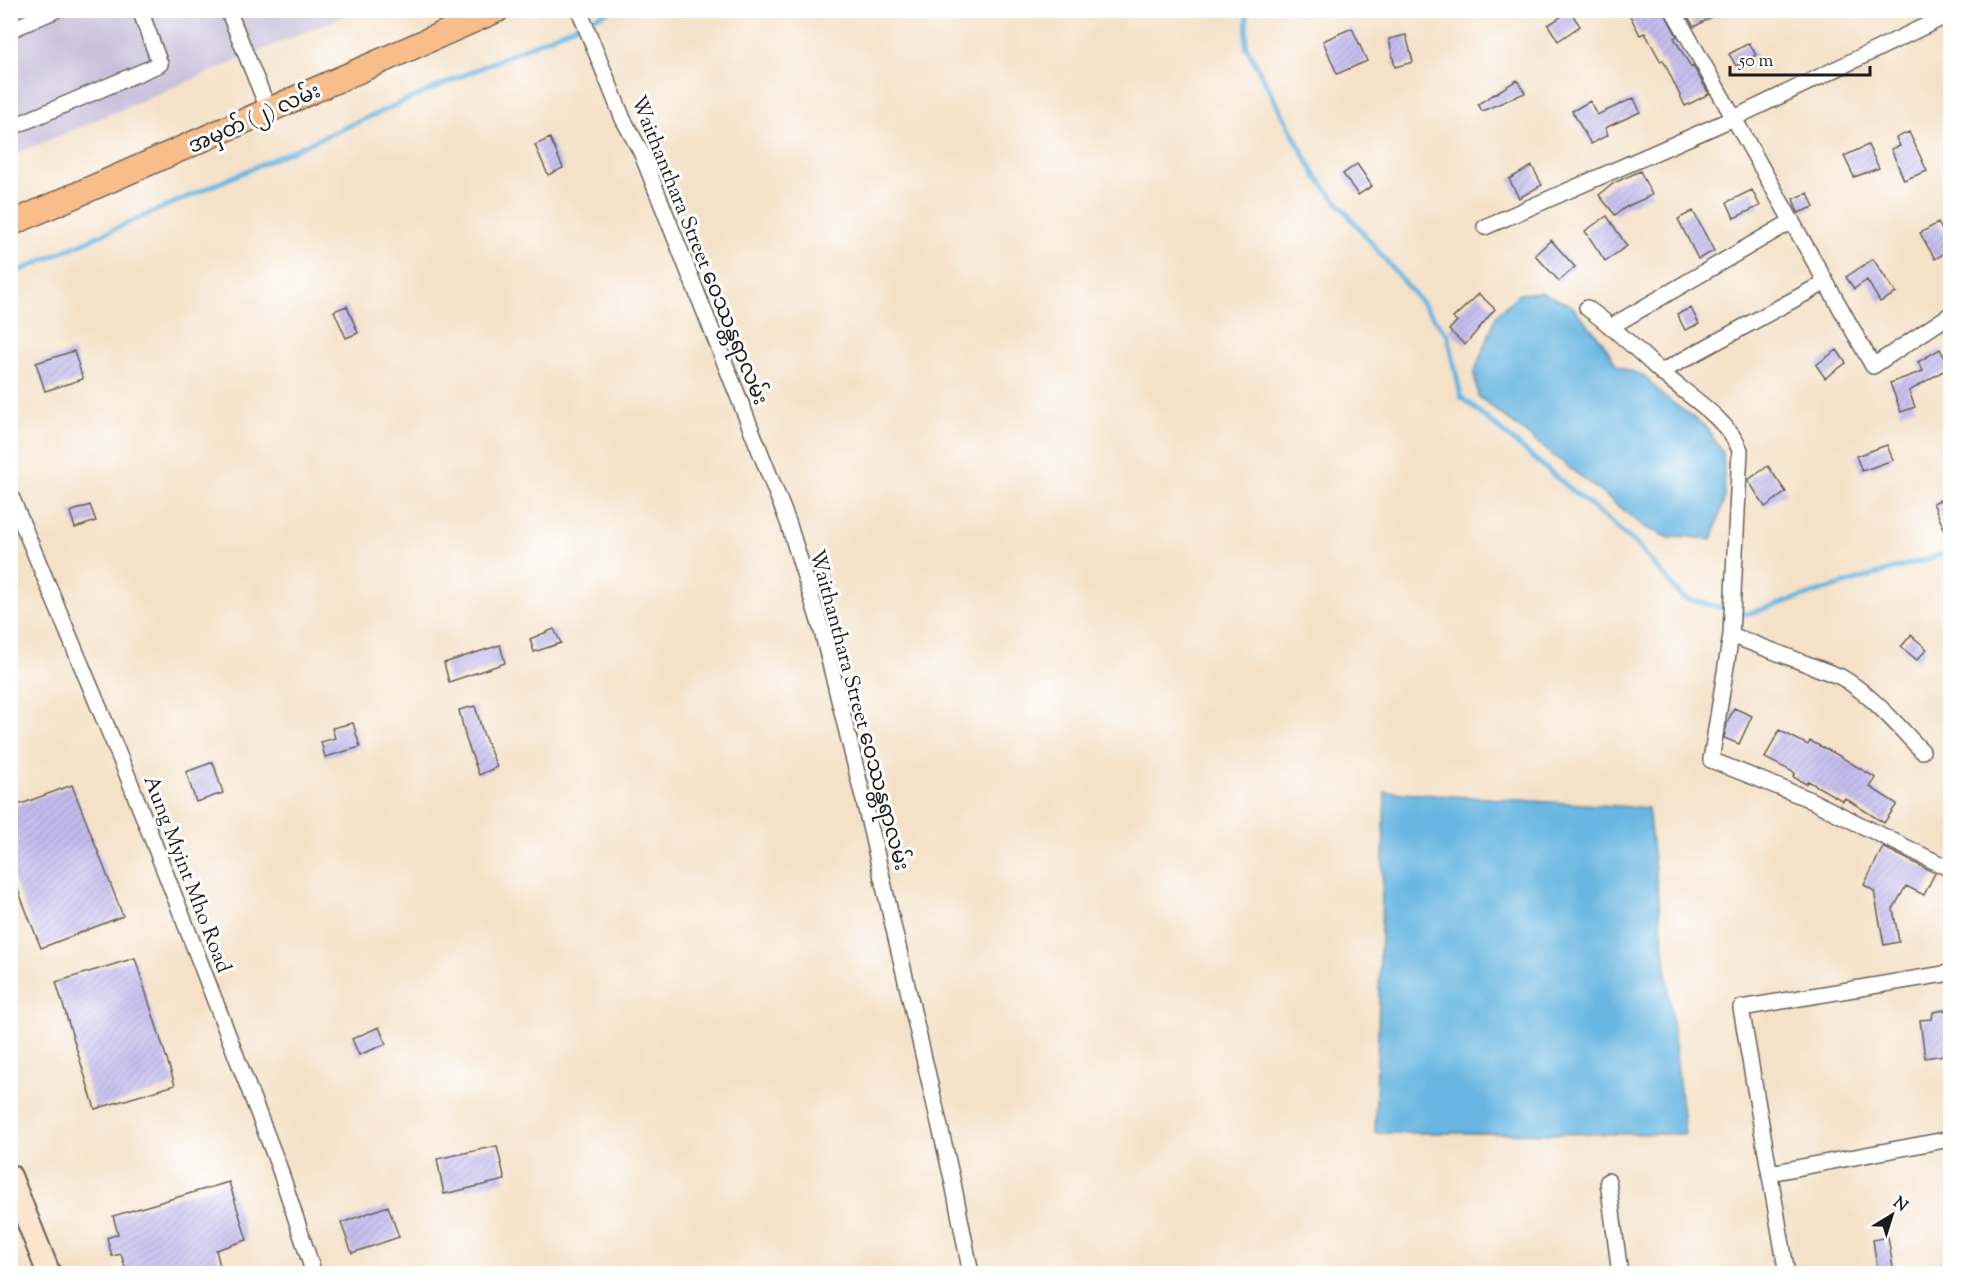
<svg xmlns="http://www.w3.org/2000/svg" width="1961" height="1284" font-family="'Sorts Mill Goudy','Noto Sans Myanmar',serif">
	<defs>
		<pattern id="building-hatch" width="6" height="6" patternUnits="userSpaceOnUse" patternTransform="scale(1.5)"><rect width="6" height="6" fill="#c2bbed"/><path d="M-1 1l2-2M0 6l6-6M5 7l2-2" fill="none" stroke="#a6a0cb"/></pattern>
	</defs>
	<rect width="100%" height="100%" fill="#fff"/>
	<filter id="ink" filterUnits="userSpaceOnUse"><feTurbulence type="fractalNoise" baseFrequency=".0167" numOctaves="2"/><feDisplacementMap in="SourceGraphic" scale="12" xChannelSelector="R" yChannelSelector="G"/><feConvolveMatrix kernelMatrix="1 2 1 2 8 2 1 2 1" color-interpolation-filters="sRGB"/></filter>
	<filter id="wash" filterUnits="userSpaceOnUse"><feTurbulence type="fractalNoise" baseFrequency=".008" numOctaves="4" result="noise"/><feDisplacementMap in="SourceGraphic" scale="24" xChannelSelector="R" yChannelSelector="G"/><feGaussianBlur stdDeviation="1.35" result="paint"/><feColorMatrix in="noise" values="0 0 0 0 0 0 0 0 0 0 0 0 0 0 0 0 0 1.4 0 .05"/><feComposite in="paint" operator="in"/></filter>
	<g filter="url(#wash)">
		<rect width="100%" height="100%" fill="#f4e1c7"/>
		<path fill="#c6c0da" d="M 11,11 L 355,11 L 11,156 Z"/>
		<path fill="#67b6e1" stroke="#42697e" stroke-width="1.5" d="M 1541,292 L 1571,305 L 1602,341 L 1617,366 L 1646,377 L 1661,394 L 1706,427 L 1723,453 L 1725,497 L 1712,540 L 1683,536 L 1670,538 L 1646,528 L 1478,396 L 1474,373 L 1497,314 L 1519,294 Z
			M 1385,792 L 1648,808 L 1685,1134 L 1375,1133 Z"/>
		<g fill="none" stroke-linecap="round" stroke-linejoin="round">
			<path stroke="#67b6e1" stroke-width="5" d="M 1247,10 L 1246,46 L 1315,175 L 1448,335 L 1461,397 L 1636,544 L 1683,598 L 1746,614 L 1950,552
				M 10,275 L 612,10"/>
		</g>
		<g id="blocks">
			<path fill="url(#building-hatch)" d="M 1627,10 L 1663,10 L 1677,36 L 1674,38 L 1691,67 L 1693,66 L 1709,94 L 1685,106 L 1663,60 L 1661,62 L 1645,33 L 1640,35 Z
				M 1684,10 L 1724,10 L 1694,27 Z
				M 1570,11 L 1580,26 L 1558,41 L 1548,25 Z
				M 1352,28 L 1367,61 L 1337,74 L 1323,41 Z
				M 1406,35 L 1413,62 L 1395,67 L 1389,39 Z
				M 1749,43 L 1756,55 L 1736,66 L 1729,54 Z
				M 1517,80 L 1525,93 L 1482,111 L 1478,104 Z
				M 1634,98 L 1640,112 L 1605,128 L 1608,135 L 1591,144 L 1572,111 L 1590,101 L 1597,115 Z
				M 1909,132 L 1927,171 L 1904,180 L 1891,149 L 1900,146 L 1896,138 Z
				M 550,138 L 563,168 L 548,175 L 535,145 Z
				M 1868,145 L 1879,168 L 1854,177 L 1844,156 Z
				M 1357,164 L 1372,186 L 1358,195 L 1343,174 Z
				M 1532,166 L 1542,185 L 1519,198 L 1509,179 Z
				M 1640,171 L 1652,195 L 1626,207 L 1615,215 L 1599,195 L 1614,183 Z
				M 1752,190 L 1760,206 L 1734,218 L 1727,202 Z
				M 1808,193 L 1814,207 L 1798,213 L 1793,199 Z
				M 1693,211 L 1714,251 L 1698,259 L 1678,219 Z
				M 1607,216 L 1627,246 L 1605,261 L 1585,231 Z
				M 1938,223 L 1950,244 L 1950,250 L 1935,259 L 1920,233 Z
				M 1551,240 L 1575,267 L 1559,281 L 1535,255 Z
				M 1873,259 L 1896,293 L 1880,302 L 1867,280 L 1854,289 L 1846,277 Z
				M 1479,294 L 1495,309 L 1465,345 L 1449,330 L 1457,321 L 1453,318 Z
				M 347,306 L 358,333 L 346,338 L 334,311 Z
				M 1691,308 L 1699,324 L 1685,330 L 1677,314 Z
				M 1940,349 L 1950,367 L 1909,391 L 1915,407 L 1901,412 L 1890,383 L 1923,371 L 1918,362 Z
				M 1837,350 L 1846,363 L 1825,378 L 1816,365 Z
				M 74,351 L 83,379 L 45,391 L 36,363 Z
				M 1887,445 L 1893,460 L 1862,471 L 1856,456 Z
				M 1768,466 L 1786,492 L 1765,507 L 1748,480 Z
				M 1950,496 L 1950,543 L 1933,503 Z
				M 90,505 L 96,521 L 75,528 L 70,512 Z
				M 554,629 L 561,643 L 534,652 L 530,639 Z
				M 1911,635 L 1927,649 L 1917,660 L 1901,647 Z
				M 500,645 L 505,663 L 449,682 L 444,663 Z
				M 475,706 L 483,733 L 497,767 L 479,775 L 466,739 L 459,710 Z
				M 1734,708 L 1752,716 L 1739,744 L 1724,738 L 1727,723 Z
				M 353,723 L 360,747 L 325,757 L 321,742 L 335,738 L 332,728 Z
				M 1779,730 L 1808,745 L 1810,741 L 1836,754 L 1876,778 L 1870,787 L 1897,804 L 1884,823 L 1845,798 L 1843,801 L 1808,781 L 1806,784 L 1793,777 L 1795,773 L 1765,758 Z
				M 213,762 L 223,793 L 196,802 L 186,772 Z
				M 72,785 L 123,916 L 41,948 L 10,870 L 10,808 Z
				M 1883,847 L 1935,873 L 1924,895 L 1906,886 L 1893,909 L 1899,942 L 1884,945 L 1874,891 L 1864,885 Z
				M 135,958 L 175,1085 L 95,1109 L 56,982 Z
				M 1950,1009 L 1950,1054 L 1925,1058 L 1920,1020 L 1932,1019 L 1933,1012 Z
				M 379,1027 L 386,1044 L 359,1055 L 352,1039 Z
				M 497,1146 L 505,1180 L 444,1194 L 437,1159 Z
				M 229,1182 L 247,1240 L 216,1250 L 222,1274 L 127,1274 L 121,1254 L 112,1256 L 107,1238 L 118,1234 L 113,1216 Z
				M 388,1206 L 399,1237 L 352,1253 L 341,1223 Z
				M 1888,1237 L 1894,1274 L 1878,1274 L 1873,1240 Z"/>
		</g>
	</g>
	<g filter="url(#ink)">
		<use href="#blocks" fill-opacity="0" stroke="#686158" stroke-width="1.5"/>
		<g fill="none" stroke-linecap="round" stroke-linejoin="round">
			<g stroke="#686158" stroke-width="18">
				<path id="street" d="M 228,10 L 269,111
					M 579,10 L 623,119 L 641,152 L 788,522 L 822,631 L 866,809 L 953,1183 L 971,1274
					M 1673,10 L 1873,366 L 1950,315
					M 10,30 L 56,10
					M 10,128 L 160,64 L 140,10
					M 1485,227 L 1734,118 L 1950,14
					M 1587,308 C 1614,327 1637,350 1661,372 C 1687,395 1727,418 1740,450 L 1731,635 L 1711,760 L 1806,798 L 1950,869
					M 1612,326 L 1792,221
					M 1661,372 L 1826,282
					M 10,494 L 128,777 L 188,931 L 279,1167 L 314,1274
					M 1731,635 L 1841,677 C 1873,696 1896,724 1922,751
					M 1770,1173 L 1950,1139
					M 1608,1181 L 1620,1274
					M 1787,1274 L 1741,1008 L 1950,973"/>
			</g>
			<g stroke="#686158" stroke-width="26">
				<path id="secondary" d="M 10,1176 L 49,1274"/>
			</g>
			<g stroke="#686158" stroke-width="27">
				<path id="primary" d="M 10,224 L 497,10"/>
			</g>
			<use href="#street" stroke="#fff" stroke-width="15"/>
			<use href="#secondary" stroke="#fce5cf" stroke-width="22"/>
			<use href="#primary" stroke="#f8bd88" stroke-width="24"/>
		</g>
	</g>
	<g text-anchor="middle" stroke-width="6" stroke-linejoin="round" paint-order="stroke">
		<g font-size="21" fill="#1c1c1c" stroke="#fff">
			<text transform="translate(254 118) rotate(-24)" y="7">အမှတ် (၂) လမ်း</text>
			<text transform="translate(700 250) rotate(68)" y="7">Waithanthara Street ဝေဿန္တရာလမ်း</text>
			<text transform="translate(860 710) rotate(75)" y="7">Waithanthara Street ဝေဿန္တရာလမ်း</text>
			<text transform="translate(188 874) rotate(69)" y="7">Aung Myint Mho Road</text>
		</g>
	</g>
	<rect width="1961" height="1284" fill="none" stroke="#fff" stroke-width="36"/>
	<g transform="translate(1892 1215) rotate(38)" stroke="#ffffff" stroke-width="4.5" paint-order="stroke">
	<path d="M0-4.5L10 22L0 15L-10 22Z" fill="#1c1c1c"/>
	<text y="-9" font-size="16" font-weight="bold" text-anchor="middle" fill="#1c1c1c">N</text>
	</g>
	<path d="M1730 66v9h140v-9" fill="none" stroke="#1c1c1c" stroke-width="3"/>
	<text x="1739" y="66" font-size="18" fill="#1c1c1c" stroke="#ffffff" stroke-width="4.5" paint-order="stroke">50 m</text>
</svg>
